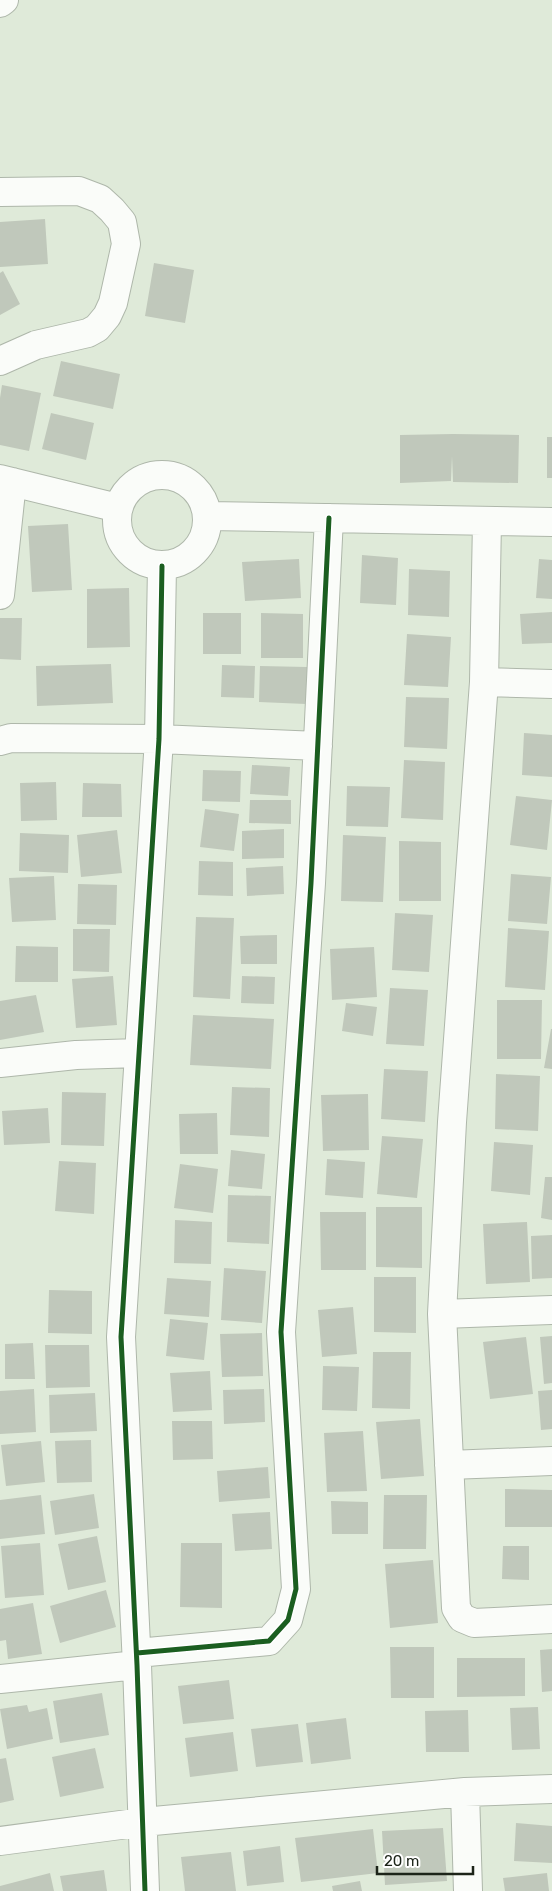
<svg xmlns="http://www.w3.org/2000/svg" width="552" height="1891" font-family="Rubik,sans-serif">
	<rect width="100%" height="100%" fill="#dfead9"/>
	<path fill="#c0c8bb" d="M 45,219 L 48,264 L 0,267 L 0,222 Z
		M 154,263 L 194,270 L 185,323 L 145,316 Z
		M 3,271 L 20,304 L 0,315 L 0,273 Z
		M 61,361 L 120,374 L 113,409 L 53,396 Z
		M 2,385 L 41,393 L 29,451 L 0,445 L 0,398 Z
		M 51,413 L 94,423 L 86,460 L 42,449 Z
		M 453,434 L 519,435 L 518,483 L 453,482 L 452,456 L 451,481 L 400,483 L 400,435 Z
		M 547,437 L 552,437 L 552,478 L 547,478 Z
		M 68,524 L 72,590 L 32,592 L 28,526 Z
		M 362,555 L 398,558 L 396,605 L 360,603 Z
		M 299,559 L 301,598 L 245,601 L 242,562 Z
		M 539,559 L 552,560 L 552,599 L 536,598 Z
		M 409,569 L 450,571 L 449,617 L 408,615 Z
		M 129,588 L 130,647 L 87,648 L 87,589 Z
		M 552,612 L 552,643 L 522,644 L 520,614 Z
		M 203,613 L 241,613 L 241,654 L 203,654 Z
		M 261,613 L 303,614 L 303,658 L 261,658 Z
		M 0,618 L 22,618 L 21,660 L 0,659 Z
		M 407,634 L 451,637 L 448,687 L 404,685 Z
		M 111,664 L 113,703 L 37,706 L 36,666 Z
		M 222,665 L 255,666 L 254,698 L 221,697 Z
		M 260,666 L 307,667 L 306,704 L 259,702 Z
		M 406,697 L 449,698 L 447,749 L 404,747 Z
		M 524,733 L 552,735 L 552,777 L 522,775 Z
		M 404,760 L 445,762 L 443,820 L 401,818 Z
		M 252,765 L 290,767 L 288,796 L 250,794 Z
		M 203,770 L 241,771 L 240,802 L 202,801 Z
		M 56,782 L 57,820 L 21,821 L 20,783 Z
		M 83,783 L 121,784 L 122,817 L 82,817 Z
		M 347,786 L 390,787 L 388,827 L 346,826 Z
		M 516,796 L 552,800 L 547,850 L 510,845 Z
		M 250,800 L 291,800 L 291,824 L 249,823 Z
		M 205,809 L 239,814 L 234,851 L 200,847 Z
		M 284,829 L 284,858 L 242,859 L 242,831 Z
		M 117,830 L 122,873 L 81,877 L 77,835 Z
		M 20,833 L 69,835 L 68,873 L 19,871 Z
		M 343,835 L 386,837 L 383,902 L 341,901 Z
		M 399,841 L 441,842 L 441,901 L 399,901 Z
		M 199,861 L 233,862 L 233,896 L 198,895 Z
		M 283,866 L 284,894 L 247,896 L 246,868 Z
		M 511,874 L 551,877 L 547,924 L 508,921 Z
		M 54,876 L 56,920 L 12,922 L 9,878 Z
		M 78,884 L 117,885 L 116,925 L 77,924 Z
		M 395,913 L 433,915 L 429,972 L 392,970 Z
		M 196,917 L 234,918 L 230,999 L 193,997 Z
		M 508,928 L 549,931 L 545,990 L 505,987 Z
		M 73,929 L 110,929 L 109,972 L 73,971 Z
		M 277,935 L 277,964 L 241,964 L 240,936 Z
		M 16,946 L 58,947 L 58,982 L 15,982 Z
		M 374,947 L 377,997 L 332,1000 L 330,949 Z
		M 113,976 L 117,1025 L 76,1028 L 72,979 Z
		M 242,976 L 275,977 L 274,1004 L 241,1003 Z
		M 390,988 L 428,990 L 424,1046 L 386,1044 Z
		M 36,995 L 44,1032 L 0,1040 L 0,1001 Z
		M 497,1000 L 542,1000 L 541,1059 L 497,1059 Z
		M 346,1003 L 377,1007 L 373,1036 L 342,1031 Z
		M 193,1015 L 274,1019 L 271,1069 L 190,1065 Z
		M 551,1029 L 552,1029 L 552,1069 L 544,1068 Z
		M 384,1069 L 428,1071 L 425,1122 L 381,1119 Z
		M 496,1074 L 540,1076 L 538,1131 L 495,1129 Z
		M 232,1087 L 270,1088 L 269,1137 L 230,1135 Z
		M 62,1092 L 106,1093 L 104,1146 L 61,1145 Z
		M 368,1094 L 369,1150 L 323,1151 L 321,1095 Z
		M 48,1108 L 50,1143 L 4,1145 L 2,1111 Z
		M 217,1113 L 218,1154 L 180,1154 L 179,1114 Z
		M 382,1136 L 423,1139 L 417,1198 L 377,1194 Z
		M 494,1142 L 533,1145 L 530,1195 L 491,1191 Z
		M 231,1150 L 265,1154 L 262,1189 L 228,1186 Z
		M 327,1159 L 365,1162 L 363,1198 L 325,1195 Z
		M 59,1161 L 96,1163 L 94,1214 L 55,1211 Z
		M 180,1164 L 218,1169 L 213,1213 L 174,1208 Z
		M 545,1177 L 552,1177 L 552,1220 L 541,1218 Z
		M 228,1195 L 271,1196 L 269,1244 L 227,1242 Z
		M 376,1207 L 422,1207 L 422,1268 L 376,1267 Z
		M 320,1212 L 366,1212 L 366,1270 L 321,1270 Z
		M 175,1220 L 212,1222 L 211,1264 L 174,1263 Z
		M 527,1222 L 530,1282 L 486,1284 L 483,1224 Z
		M 552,1235 L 552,1278 L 532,1279 L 531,1236 Z
		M 224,1268 L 266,1271 L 262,1323 L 221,1320 Z
		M 374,1277 L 416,1277 L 416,1333 L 374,1332 Z
		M 167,1278 L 211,1281 L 209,1317 L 164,1314 Z
		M 49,1290 L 92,1291 L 92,1334 L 48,1333 Z
		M 353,1307 L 357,1354 L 322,1357 L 318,1310 Z
		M 170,1319 L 208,1323 L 204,1360 L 166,1356 Z
		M 262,1333 L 263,1376 L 222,1377 L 220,1334 Z
		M 552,1336 L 552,1383 L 544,1384 L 540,1337 Z
		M 526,1337 L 533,1394 L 490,1399 L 483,1342 Z
		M 33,1343 L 35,1379 L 5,1379 L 5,1344 Z
		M 45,1345 L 89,1345 L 90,1387 L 46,1388 Z
		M 373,1352 L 411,1352 L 410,1409 L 372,1408 Z
		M 323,1366 L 359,1367 L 357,1411 L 322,1410 Z
		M 210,1371 L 212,1410 L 173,1412 L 170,1373 Z
		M 34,1389 L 36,1432 L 0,1434 L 0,1391 Z
		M 264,1389 L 265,1422 L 224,1424 L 223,1390 Z
		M 552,1390 L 552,1429 L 541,1430 L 538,1391 Z
		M 95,1393 L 97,1431 L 50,1433 L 49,1395 Z
		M 420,1419 L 424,1476 L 381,1479 L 376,1422 Z
		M 172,1421 L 212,1421 L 213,1459 L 173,1460 Z
		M 363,1431 L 367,1491 L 327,1492 L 324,1433 Z
		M 91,1440 L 92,1482 L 57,1483 L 55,1441 Z
		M 41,1441 L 45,1482 L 6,1486 L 1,1445 Z
		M 268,1467 L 270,1498 L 219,1502 L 217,1471 Z
		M 505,1489 L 552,1490 L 552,1527 L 505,1527 Z
		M 94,1494 L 99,1528 L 55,1535 L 50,1501 Z
		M 41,1495 L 45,1534 L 0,1539 L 0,1500 Z
		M 384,1495 L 427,1495 L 426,1549 L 383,1549 Z
		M 331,1501 L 368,1502 L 368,1534 L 332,1534 Z
		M 270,1512 L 272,1549 L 235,1551 L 232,1514 Z
		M 97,1536 L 106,1582 L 68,1590 L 58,1544 Z
		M 40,1543 L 44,1595 L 5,1598 L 1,1546 Z
		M 181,1543 L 222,1543 L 222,1608 L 180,1607 Z
		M 503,1546 L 529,1546 L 529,1580 L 502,1579 Z
		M 433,1560 L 438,1623 L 390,1628 L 385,1564 Z
		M 106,1590 L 116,1627 L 60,1643 L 50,1606 Z
		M 33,1603 L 42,1654 L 8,1659 L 6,1640 L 0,1641 L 0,1609 Z
		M 390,1647 L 434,1647 L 434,1698 L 391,1698 Z
		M 552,1649 L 552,1691 L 542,1692 L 540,1650 Z
		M 457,1658 L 525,1658 L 525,1696 L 457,1697 Z
		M 229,1680 L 234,1719 L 183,1724 L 178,1686 Z
		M 102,1693 L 109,1735 L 60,1743 L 53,1701 Z
		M 27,1705 L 29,1712 L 47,1708 L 53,1739 L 7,1749 L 0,1709 Z
		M 538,1707 L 540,1749 L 512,1750 L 510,1708 Z
		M 468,1710 L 469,1752 L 426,1752 L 425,1711 Z
		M 346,1718 L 351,1759 L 311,1764 L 306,1723 Z
		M 298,1724 L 303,1762 L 256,1767 L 251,1729 Z
		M 233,1732 L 238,1771 L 190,1777 L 185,1738 Z
		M 95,1748 L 104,1788 L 60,1797 L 52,1757 Z
		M 6,1758 L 14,1800 L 0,1803 L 0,1759 Z
		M 516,1823 L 552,1826 L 552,1863 L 514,1861 Z
		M 443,1828 L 447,1881 L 385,1885 L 382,1831 Z
		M 373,1829 L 378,1873 L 301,1882 L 295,1838 Z
		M 280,1846 L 284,1882 L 247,1886 L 243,1851 Z
		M 231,1852 L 236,1891 L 185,1891 L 181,1857 Z
		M 104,1870 L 107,1891 L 63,1891 L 60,1876 Z
		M 50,1873 L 54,1891 L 0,1891 L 0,1886 Z
		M 547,1873 L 549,1891 L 505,1891 L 503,1878 Z
		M 360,1881 L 362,1891 L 333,1891 L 332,1886 Z"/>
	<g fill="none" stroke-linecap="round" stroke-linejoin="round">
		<g stroke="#aeb7aa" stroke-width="30">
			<path id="minor" d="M 0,3 L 4,0
				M 0,192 L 79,191 L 100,199 L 112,210 L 122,222 L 126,244 L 113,303 L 107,316 L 97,328 L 88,333 L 36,345 L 0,361
				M117 520a45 45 0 1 1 90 0a45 45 0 1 1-90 0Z
				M 0,479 L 118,508
				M 207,516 L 552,522
				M 487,521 L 484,682 L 452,1122 L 442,1314 L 456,1608 L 462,1618 L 474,1623 L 552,1619
				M 0,595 L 12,482
				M 484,682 L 552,684
				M 0,741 L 11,738 L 159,739 L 318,746
				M 0,1063 L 76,1055 L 139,1053
				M 442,1314 L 552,1310
				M 449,1465 L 552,1461
				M 137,1653 L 269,1641 L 288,1620 L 296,1589 L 281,1332 L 311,883 L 329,518
				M 0,1679 L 137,1665
				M 465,1792 L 468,1891
				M 0,1841 L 143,1822 L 465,1792 L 552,1789
				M 145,1891 L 137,1665 L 121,1337 L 159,739 L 162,566"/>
		</g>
		<use href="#minor" stroke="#fafcf9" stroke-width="28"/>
		<g stroke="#fff" stroke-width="8">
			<path id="cycleway" d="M 137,1653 L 269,1641 L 288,1620 L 296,1589 L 281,1332 L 311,883 L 329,518
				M 145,1891 L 137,1665 L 121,1337 L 159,739 L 162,566"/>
		</g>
		<use href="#cycleway" stroke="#1b5e20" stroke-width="5"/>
	</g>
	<path d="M377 1866v8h96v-8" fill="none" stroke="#1c2419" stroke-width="2.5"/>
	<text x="384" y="1866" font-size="15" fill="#1c2419" stroke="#ffffff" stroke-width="4" paint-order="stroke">20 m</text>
</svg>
